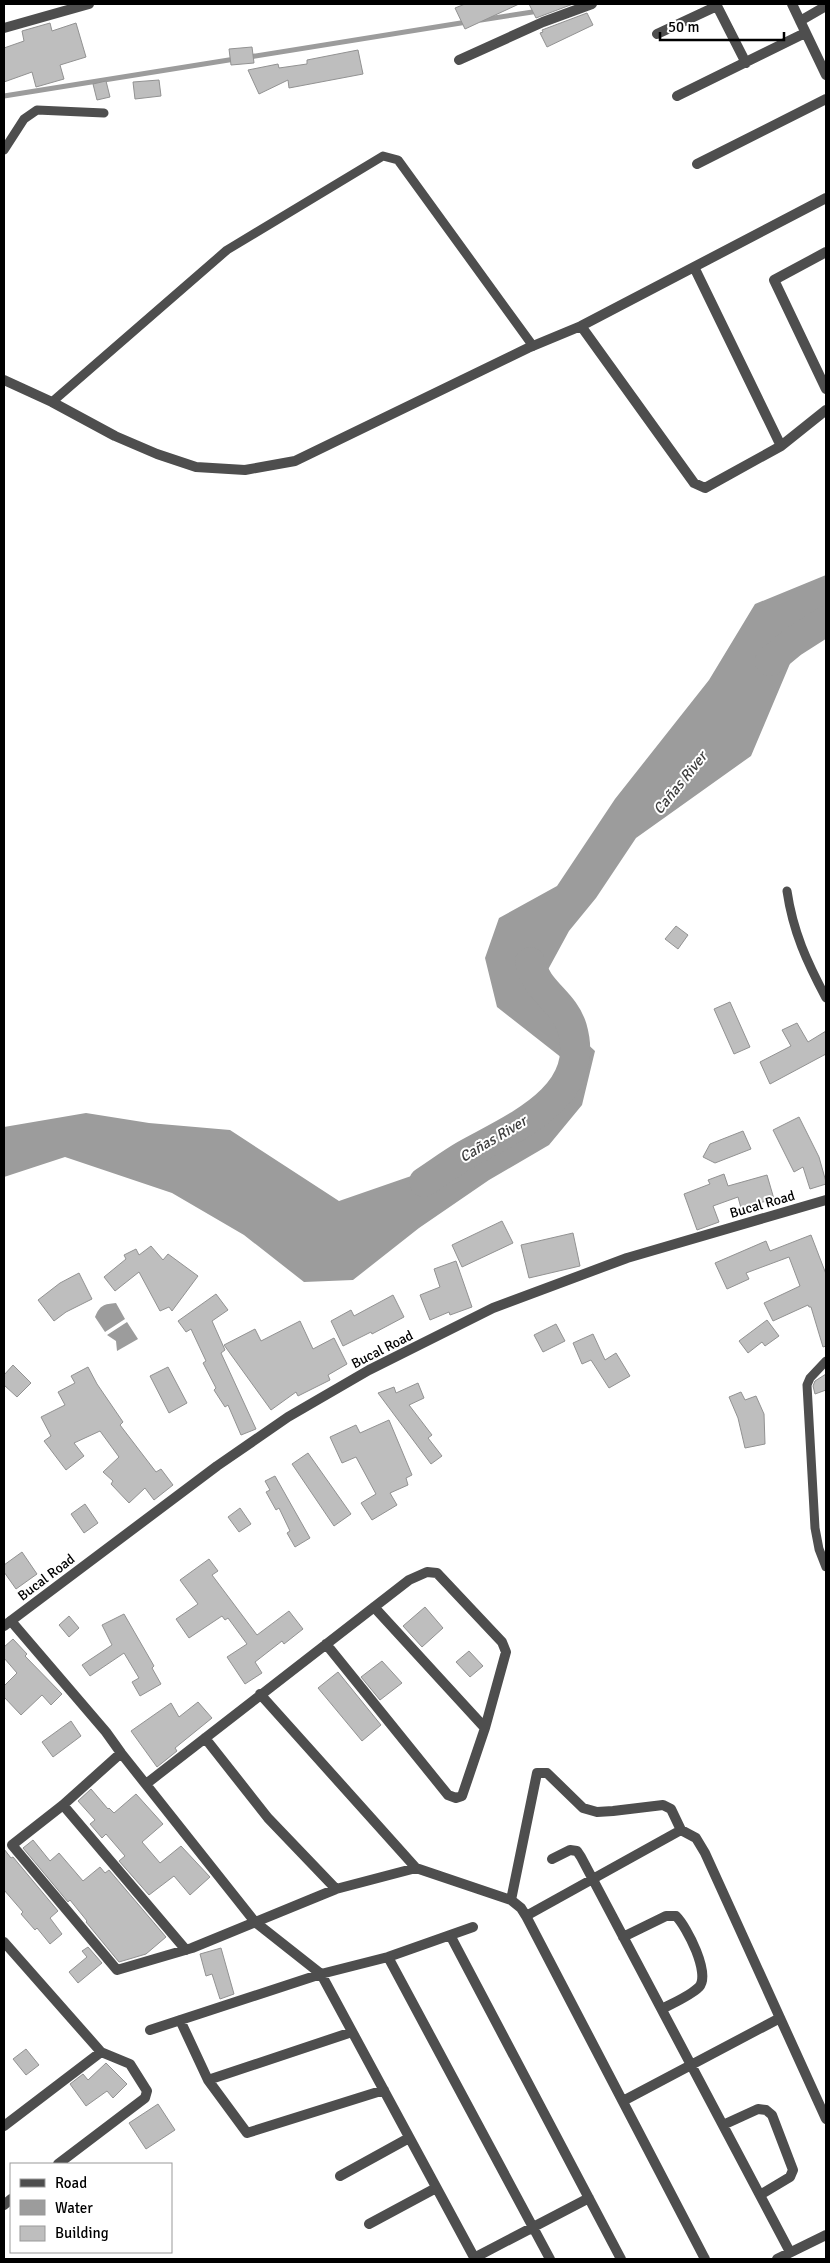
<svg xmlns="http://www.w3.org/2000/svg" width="830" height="2263" font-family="Signika,sans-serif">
	<rect width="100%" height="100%" fill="#fff"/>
	<path fill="#9c9c9c" d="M 826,575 L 826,625 L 805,628 L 751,756 L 636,838 L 596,898 L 569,931 L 544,977 L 557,1016 L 595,1051 L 582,1105 L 549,1145 L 489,1180 L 419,1228 L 353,1280 L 304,1282 L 244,1235 L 172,1193 L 65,1157 L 4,1177 L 4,1127 L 86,1113 L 149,1123 L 230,1130 L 339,1201 L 512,1141 L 553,1083 L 562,1058 L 497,1007 L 485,958 L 499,918 L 557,886 L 615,799 L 709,680 L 755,604 Z
		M 116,1303 L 125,1319 L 105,1332 L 95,1317 C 100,1305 104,1304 116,1303 Z
		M 127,1322 L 138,1339 L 117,1351 L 116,1341 L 107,1335 Z"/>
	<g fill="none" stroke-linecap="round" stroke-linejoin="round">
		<path stroke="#9c9c9c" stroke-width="5" d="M 481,20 L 539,11
			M 249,57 L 467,22
			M 4,96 L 235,59"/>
		<path stroke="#9c9c9c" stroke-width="30" d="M 770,661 L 793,642 L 826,621
			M 424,1182 C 438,1173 451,1163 465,1155 C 513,1128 592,1097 572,1028 C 564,1001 537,992 530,962"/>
	</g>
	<path fill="#bebebe" stroke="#929292" d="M 465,4 L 519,4 L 465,29 L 455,8 Z
		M 529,4 L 573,4 L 536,18 Z
		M 587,13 L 593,25 L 547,47 L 540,33 L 543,32 L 542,30 Z
		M 50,23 L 52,31 L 76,23 L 86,57 L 60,65 L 64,79 L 36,87 L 32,72 L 4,82 L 4,48 L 24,41 L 22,31 Z
		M 252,47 L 254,63 L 231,65 L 229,49 Z
		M 358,50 L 363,74 L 289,88 L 288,80 L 259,94 L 248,70 L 278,64 L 279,68 L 307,64 L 307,60 Z
		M 159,80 L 161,96 L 135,99 L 133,82 Z
		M 106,81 L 110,97 L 97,100 L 93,84 Z
		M 676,926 L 688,935 L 678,949 L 665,939 Z
		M 730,1002 L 750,1047 L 734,1054 L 714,1009 Z
		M 797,1023 L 808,1042 L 826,1031 L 826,1054 L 770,1084 L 760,1062 L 791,1046 L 782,1030 Z
		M 799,1117 L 819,1157 L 826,1182 L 826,1184 L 810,1189 L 803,1167 L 794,1172 L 773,1130 Z
		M 743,1131 L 751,1149 L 715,1163 L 703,1157 L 710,1144 Z
		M 724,1174 L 728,1186 L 767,1175 L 774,1199 L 741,1208 L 738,1197 L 713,1206 L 719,1222 L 697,1230 L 684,1194 L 710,1184 L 708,1180 Z
		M 502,1221 L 513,1243 L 462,1267 L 452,1245 Z
		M 573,1233 L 580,1266 L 529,1278 L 521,1245 Z
		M 811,1235 L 826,1274 L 826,1346 L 823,1347 L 811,1307 L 809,1307 L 808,1305 L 773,1321 L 764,1303 L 800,1286 L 789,1257 L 746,1273 L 749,1279 L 727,1289 L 715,1263 L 766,1241 L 770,1251 Z
		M 151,1246 L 163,1260 L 168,1254 L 198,1276 L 172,1311 L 169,1307 L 160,1311 L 139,1272 L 115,1291 L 104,1277 L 126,1259 L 124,1255 L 136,1249 L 139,1255 Z
		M 456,1261 L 472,1307 L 450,1315 L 449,1312 L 430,1320 L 420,1295 L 440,1287 L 434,1269 Z
		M 79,1273 L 92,1299 L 66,1312 L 54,1321 L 38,1300 L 60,1283 Z
		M 216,1294 L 228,1310 L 212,1321 L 225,1350 L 221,1353 L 256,1429 L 241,1435 L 228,1405 L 225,1407 L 214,1390 L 216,1388 L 203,1363 L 206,1361 L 191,1329 L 186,1332 L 178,1321 Z
		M 393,1295 L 404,1317 L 372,1334 L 371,1332 L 343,1346 L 331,1321 L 351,1310 L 354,1316 Z
		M 767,1320 L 779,1336 L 765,1346 L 762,1342 L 748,1353 L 739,1341 Z
		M 300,1321 L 313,1349 L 334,1338 L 347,1364 L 328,1375 L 330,1380 L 298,1396 L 296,1392 L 271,1410 L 224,1345 L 255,1329 L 261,1341 Z
		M 556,1324 L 565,1341 L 543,1352 L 534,1335 Z
		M 593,1334 L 605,1360 L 616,1353 L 630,1376 L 609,1388 L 591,1360 L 582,1364 L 573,1343 Z
		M 13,1365 L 31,1383 L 17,1397 L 4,1385 L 4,1375 Z
		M 88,1367 L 97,1384 L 123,1422 L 120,1425 L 156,1472 L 161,1469 L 173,1485 L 154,1500 L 145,1488 L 129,1503 L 111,1484 L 113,1481 L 103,1472 L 119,1457 L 100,1431 L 74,1443 L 84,1456 L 66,1470 L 44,1441 L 51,1436 L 41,1417 L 65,1405 L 58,1392 L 75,1383 L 71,1376 Z
		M 168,1367 L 187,1403 L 169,1413 L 150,1376 Z
		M 826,1374 L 826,1390 L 815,1394 L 813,1386 L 815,1381 Z
		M 418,1383 L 424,1398 L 409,1405 L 432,1435 L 428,1438 L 442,1456 L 431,1464 L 378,1393 L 394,1387 L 396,1393 Z
		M 741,1392 L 745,1400 L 756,1396 L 764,1414 L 765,1444 L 745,1448 L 738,1418 L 729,1397 Z
		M 389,1420 L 412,1475 L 406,1478 L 408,1485 L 390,1493 L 397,1505 L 372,1520 L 361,1503 L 376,1494 L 356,1457 L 342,1463 L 330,1437 L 356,1425 L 360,1433 Z
		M 308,1453 L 351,1514 L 334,1526 L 292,1464 Z
		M 275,1476 L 310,1538 L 295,1547 L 287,1533 L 290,1531 L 279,1508 L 276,1510 L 266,1492 L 270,1490 L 265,1481 Z
		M 85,1504 L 98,1523 L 84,1533 L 71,1514 Z
		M 240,1508 L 251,1524 L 239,1532 L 228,1517 Z
		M 22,1552 L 37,1574 L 16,1589 L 4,1572 L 4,1565 Z
		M 209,1559 L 218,1571 L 212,1575 L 257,1635 L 289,1611 L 303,1629 L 284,1644 L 282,1641 L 255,1662 L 262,1673 L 245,1684 L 227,1657 L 247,1644 L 228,1618 L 225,1620 L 222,1616 L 189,1638 L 176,1619 L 198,1604 L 180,1580 Z
		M 425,1607 L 443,1628 L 422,1647 L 403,1626 Z
		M 124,1614 L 154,1666 L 152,1668 L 161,1684 L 140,1696 L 132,1682 L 139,1678 L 124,1653 L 90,1676 L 82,1665 L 112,1645 L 102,1625 Z
		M 69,1616 L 79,1628 L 69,1637 L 59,1625 Z
		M 13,1639 L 27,1654 L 25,1656 L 62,1694 L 51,1705 L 42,1695 L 21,1715 L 4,1697 L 4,1686 L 17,1673 L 4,1658 L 4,1647 Z
		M 469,1651 L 483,1666 L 470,1677 L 456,1662 Z
		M 382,1661 L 402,1683 L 380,1700 L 361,1677 Z
		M 338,1672 L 381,1725 L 362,1741 L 318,1688 Z
		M 198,1702 L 212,1718 L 175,1748 L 177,1751 L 157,1767 L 131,1731 L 171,1703 L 179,1717 Z
		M 71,1721 L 81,1736 L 53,1757 L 42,1742 Z
		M 91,1789 L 108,1809 L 109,1808 L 114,1813 L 136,1794 L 163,1824 L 142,1842 L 160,1863 L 181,1846 L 210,1877 L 190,1895 L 174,1876 L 149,1895 L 119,1861 L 125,1856 L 106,1834 L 102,1838 L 90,1824 L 95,1820 L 78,1801 Z
		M 33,1840 L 50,1861 L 59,1853 L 83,1881 L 100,1867 L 105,1873 L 109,1870 L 166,1937 L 146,1954 L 119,1962 L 86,1922 L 87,1921 L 70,1900 L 68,1902 L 23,1848 Z
		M 4,1849 L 11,1858 L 13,1857 L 58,1911 L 50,1918 L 62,1934 L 50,1944 L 37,1928 L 35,1930 L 21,1914 L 23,1912 L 4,1890 Z
		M 88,1947 L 102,1963 L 78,1983 L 69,1972 L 87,1957 L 82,1951 Z
		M 221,1948 L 234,1994 L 220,1999 L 212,1974 L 206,1976 L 200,1954 Z
		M 26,2049 L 39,2065 L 26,2075 L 13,2059 Z
		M 106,2063 L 127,2084 L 113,2098 L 107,2091 L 86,2106 L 70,2084 L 83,2074 L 88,2080 Z
		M 158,2104 L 175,2130 L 146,2149 L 129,2123 Z"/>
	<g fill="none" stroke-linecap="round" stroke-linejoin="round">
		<path stroke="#4e4e4e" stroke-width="9" d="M 4,150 L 24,119 L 37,110 L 104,113
			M 52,402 L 227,250 L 383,156 L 398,160 L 533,346
			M 787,891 C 793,932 807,962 826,998
			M 826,1361 L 810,1378 L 807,1385 L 815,1528 L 819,1549 L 826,1567"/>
		<path stroke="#4e4e4e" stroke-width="10" d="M 716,4 L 746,63
			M 792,4 L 826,75
			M 800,21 L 826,6
			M 4,28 L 89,4
			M 657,34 L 717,6
			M 459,60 L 543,22 L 592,4
			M 677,96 L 805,33
			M 697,164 L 826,99
			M 826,252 L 774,280 L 826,389
			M 694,267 L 781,446
			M 581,326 L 694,483 L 705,488 L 781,446 L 826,410
			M 4,380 L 52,402 L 115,436 L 157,454 L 196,467 L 245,470 L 295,461 L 528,348 L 581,326 L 826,198
			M 374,1607 L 485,1728
			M 11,1621 L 106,1732 L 121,1753 L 255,1922 L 321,1974 L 475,2259
			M 260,1694 L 416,1868
			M 205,1738 L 268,1818 L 336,1889
			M 121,1753 L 63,1805 L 12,1845 L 117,1970 L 192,1948 L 336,1889 L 416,1868 L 511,1900 L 521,1908 L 526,1916 L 705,2259
			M 146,1784 L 409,1580 L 427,1572 L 437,1573 L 502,1642 L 506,1652 L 485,1728 L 462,1796 L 456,1798 L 448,1795 L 326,1644
			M 63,1805 L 186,1950
			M 552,1859 L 570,1850 L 577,1851 L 581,1857 L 790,2252
			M 511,1900 L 537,1773 L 547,1773 L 583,1808 L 597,1812 L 613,1811 L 663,1805 L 671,1809 L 681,1830
			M 526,1916 L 681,1830 L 696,1838 L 705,1853 L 826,2119
			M 450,1935 L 621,2259
			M 623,1937 L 666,1916 L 676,1916 C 687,1927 711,1974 699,1987 C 690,1996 673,2003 662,2009
			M 4,1942 L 101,2052 L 4,2126
			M 388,1957 L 550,2259
			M 180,2020 L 208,2080 L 247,2133 L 384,2090
			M 150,2030 L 321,1974 L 388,1957 L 473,1927
			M 208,2080 L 352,2032
			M 623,2101 L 780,2018
			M 723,2125 L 758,2109 L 766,2110 L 772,2115 L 793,2170 L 790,2177 L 760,2195
			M 58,2164 L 145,2098 L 147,2091 L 130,2064 L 101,2052
			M 340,2176 L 409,2138
			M 4,2205 L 11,2199
			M 369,2224 L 436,2188
			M 474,2258 L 589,2198
			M 777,2259 L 826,2235"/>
		<path stroke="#4e4e4e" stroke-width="10" d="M 4,1626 L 217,1466 L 288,1417 L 369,1370 L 493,1308 L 627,1258 L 826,1200"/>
	</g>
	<g text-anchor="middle" stroke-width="4" stroke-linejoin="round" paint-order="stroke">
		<g font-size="14" fill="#000" stroke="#fff">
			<text transform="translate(762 1204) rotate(-16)" y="5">Bucal Road</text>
			<text transform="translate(382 1349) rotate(-27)" y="5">Bucal Road</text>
			<text transform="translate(46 1577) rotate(-37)" y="5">Bucal Road</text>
		</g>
		<g font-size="15" font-style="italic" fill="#3d3d3d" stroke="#fff">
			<text transform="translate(680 783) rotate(-51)" y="5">Cañas River</text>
			<text transform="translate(493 1139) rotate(-31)" y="5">Cañas River</text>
		</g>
	</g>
	<rect width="830" height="2263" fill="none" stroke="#000000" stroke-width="10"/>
	<rect x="10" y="2163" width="162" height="90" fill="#ffffff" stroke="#999999"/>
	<rect x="20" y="2179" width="25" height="8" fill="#4e4e4e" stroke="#999999"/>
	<text x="55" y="2188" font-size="15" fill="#000000">Road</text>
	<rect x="20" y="2200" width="25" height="15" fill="#9c9c9c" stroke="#999999"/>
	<text x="55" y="2213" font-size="15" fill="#000000">Water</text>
	<rect x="20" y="2226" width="25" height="15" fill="#bebebe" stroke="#999999"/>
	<text x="55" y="2238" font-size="15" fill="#000000">Building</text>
	<path d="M660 32v8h124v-8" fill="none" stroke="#000000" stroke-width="2.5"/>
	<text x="668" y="32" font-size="15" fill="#000000" stroke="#ffffff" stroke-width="4" paint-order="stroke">50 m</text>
</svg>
